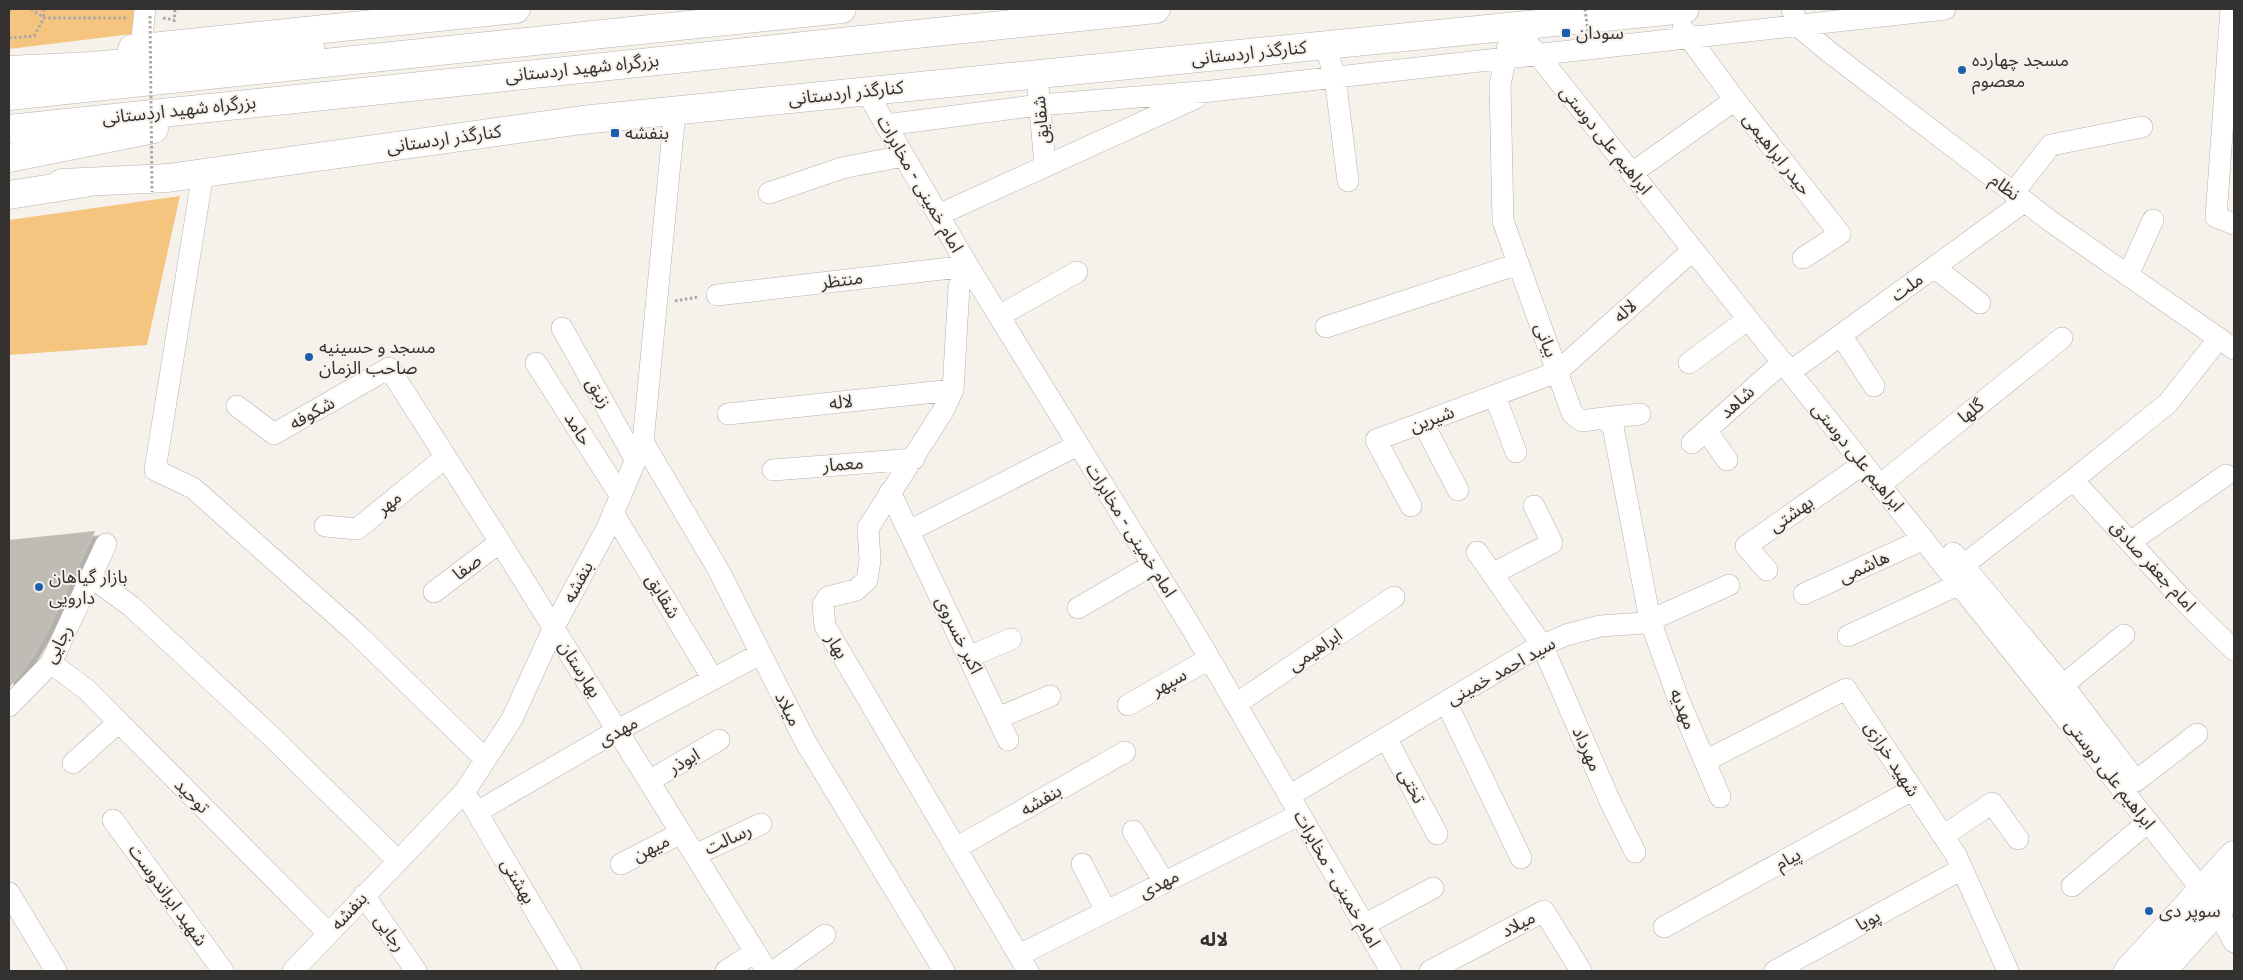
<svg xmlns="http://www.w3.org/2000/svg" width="2243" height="980" font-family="'IBM Plex Sans','Noto Sans Arabic',sans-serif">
	<defs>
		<filter id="shadow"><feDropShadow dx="4.5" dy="4.5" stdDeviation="0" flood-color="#0004"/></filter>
	</defs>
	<rect width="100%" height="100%" fill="#f6f1eb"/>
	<path fill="#f5c580" d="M 9,9 L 134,9 L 132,34 L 9,49 Z
		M 180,196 L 147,345 L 9,355 L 9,220 Z"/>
	<path fill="#bfbbb5" filter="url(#shadow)" d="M 95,531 L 47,633 L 31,660 L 9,688 L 9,540 Z"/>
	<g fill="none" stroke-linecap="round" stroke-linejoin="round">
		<g stroke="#b6b2ac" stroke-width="22">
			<path id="minor" d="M 1792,9 L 1798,26 L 1828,51 L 2053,223 L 2234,349
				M 2231,9 L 2216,217 L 2234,224
				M 1513,26 L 1538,55 L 2202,890
				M 1683,29 L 1735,100 L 1840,234 L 1803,258
				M 1325,45 L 1335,77 L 1348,181
				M 1508,46 L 1500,85 L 1503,221 L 1572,413 L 1582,421 L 1604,418 L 1613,427 L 1650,620 L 1678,698 L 1720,797
				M 141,48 L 145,9
				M 1037,74 L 1045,166
				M 866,91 L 968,266 L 1194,632 L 1391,971
				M 886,125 L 1039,105 L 1212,91 L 1945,9
				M 203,173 L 155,470 L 193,488 L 354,631 L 485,759
				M 1632,173 L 1735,100
				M 769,193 L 842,168 L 903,156
				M 2013,193 L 2051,145 L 2142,127
				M 938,215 L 1196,98
				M 1934,267 L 1980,303
				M 2128,275 L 2153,220
				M 717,295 L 968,266 L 959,287 L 953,390 L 943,411 L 868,528 L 870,560 L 867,580 L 856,590 L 828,597 L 823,605 L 825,626 L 1028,971
				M 999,316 L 1077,272
				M 1326,327 L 1518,264
				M 562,328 L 635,459
				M 1841,335 L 1874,386
				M 536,363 L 620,495
				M 1689,363 L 1748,319
				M 1790,372 L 2025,201
				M 1495,396 L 1516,452
				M 237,406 L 274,434 L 389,368 L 500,542 L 767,971
				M 728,414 L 953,390
				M 1604,418 L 1640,414
				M 1423,423 L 1458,490
				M 1706,430 L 1727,460
				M 643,442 L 719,571 L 805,741 L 944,971
				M 1692,443 L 1783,362
				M 773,470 L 914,459
				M 2073,480 L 2181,598 L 2234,650
				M 1880,485 L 2062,338
				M 890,492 L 1008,740
				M 1411,506 L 1376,440 L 1557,372 L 1693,250
				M 613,513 L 713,679
				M 325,526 L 357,529 L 446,457
				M 909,531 L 1078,445
				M 2130,542 L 2226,475
				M 1477,552 L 1542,645 L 1609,799 L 1635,852
				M 1953,553 L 2063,685 L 2136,781 L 2197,734
				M 1767,570 L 1746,546 L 1863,464
				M 1492,574 L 1552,543 L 1534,506
				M 1952,574 L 2073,480 L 2168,403 L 2219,338
				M 91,577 L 131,606 L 271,736 L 397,860
				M 434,592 L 500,542
				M 1804,594 L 1924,539
				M 1078,608 L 1152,565
				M 1848,636 L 1960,584
				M 969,657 L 1011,639
				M 51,663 L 87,690 L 328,933
				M 2063,685 L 2124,635
				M 1446,702 L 1521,858
				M 1236,704 L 1394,597
				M 1128,705 L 1209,659
				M 9,706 L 51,663 L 106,544
				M 998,718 L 1050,696
				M 1386,738 L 1437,834
				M 1705,761 L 1846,689 L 1956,855 L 2008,971
				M 73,763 L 119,722
				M 649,781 L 719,740
				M 1289,796 L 1534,649 L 1566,635 L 1600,626 L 1644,623 L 1729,585
				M 470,801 L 571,971
				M 477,812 L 618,730 L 760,654
				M 113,820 L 223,971
				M 1133,831 L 1164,882
				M 1943,836 L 1992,803 L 2018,839
				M 956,848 L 1125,752
				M 695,855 L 761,824
				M 621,864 L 681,833
				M 1082,864 L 1106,911
				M 2072,886 L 2148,822
				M 9,893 L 56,971
				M 364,895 L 416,971
				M 2217,910 L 2234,942
				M 1364,925 L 1433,888
				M 1664,927 L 1912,790
				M 1019,955 L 1299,815
				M 293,971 L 465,791 L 512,719 L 554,627 L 608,526 L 643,442 L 675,111
				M 726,971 L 755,952
				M 774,971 L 825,935
				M 1430,971 L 1544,911 L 1581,971
				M 1775,971 L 1962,869"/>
		</g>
		<g stroke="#b6b2ac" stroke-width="29">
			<path id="major" d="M 132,49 L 516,9
				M 62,183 L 168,178 L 582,120 L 1685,9
				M 2128,971 L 2234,855
				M 2162,971 L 2234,891"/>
		</g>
		<g stroke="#b6b2ac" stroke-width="29">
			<path id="highway" d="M 9,70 L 91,66 L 310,47
				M 9,96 L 842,9
				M 9,129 L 1156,9
				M 9,158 L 154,129
				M 9,195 L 85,183"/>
		</g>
		<path stroke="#aca8a3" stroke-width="3" stroke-dasharray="2.5 2.5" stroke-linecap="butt" d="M 31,9 L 44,18
			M 43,9 L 44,18
			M 163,18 L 174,20
			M 174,22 L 175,9
			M 9,38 L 34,36 L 44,18 L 126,18
			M 675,301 L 698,297"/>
		<use href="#minor" stroke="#fff" stroke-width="21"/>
		<use href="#major" stroke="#fff" stroke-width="28"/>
		<use href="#highway" stroke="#fff" stroke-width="28"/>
		<path stroke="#aca8a3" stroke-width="3" stroke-dasharray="2.5 2.5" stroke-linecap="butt" d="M 1585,9 L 1588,32
			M 150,16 L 152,192"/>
	</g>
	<g fill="#1b5eae" stroke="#f6f1eb" stroke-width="2">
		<rect x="1561" y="28" width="10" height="10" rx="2.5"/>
		<circle cx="1962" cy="70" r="5"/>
		<rect x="610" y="128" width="10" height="10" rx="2.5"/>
		<circle cx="309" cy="357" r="5"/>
		<circle cx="39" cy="587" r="5"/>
		<circle cx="2149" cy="911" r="5"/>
	</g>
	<g text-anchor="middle" stroke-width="4" stroke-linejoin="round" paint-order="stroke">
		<g font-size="18" fill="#343230" stroke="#f6f1eb" text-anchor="start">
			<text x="1576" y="39">سودان</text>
			<text x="1972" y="66">مسجد چهارده<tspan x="1972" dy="21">معصوم</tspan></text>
			<text x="625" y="139">بنفشه</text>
			<text x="319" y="353">مسجد و حسینیه<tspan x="319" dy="21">صاحب الزمان</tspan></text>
			<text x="49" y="583">بازار گیاهان<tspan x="49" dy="21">دارویی</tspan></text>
			<text x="2159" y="917">سوپر دی</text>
		</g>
		<g font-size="18" fill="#343230" stroke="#f6f1eb">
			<text transform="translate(1249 53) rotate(-6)" y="6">کنارگذر اردستانی</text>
			<text transform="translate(582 68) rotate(-6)" y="6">بزرگراه شهید اردستانی</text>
			<text transform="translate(846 93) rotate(-6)" y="6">کنارگذر اردستانی</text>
			<text transform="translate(179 110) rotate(-6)" y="6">بزرگراه شهید اردستانی</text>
			<text transform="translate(1041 120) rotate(-95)" y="6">شقایق</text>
			<text transform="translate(444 139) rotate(-8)" y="6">کنارگذر اردستانی</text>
			<text transform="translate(1606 140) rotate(51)" y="6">ابراهیم علی دوستی</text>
			<text transform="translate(1777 154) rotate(52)" y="6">حیدر ابراهیمی</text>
			<text transform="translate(920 184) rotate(60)" y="6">امام خمینی - مخابرات</text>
			<text transform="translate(2005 187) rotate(37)" y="6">نظام</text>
			<text transform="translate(842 280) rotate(-7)" y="6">منتظر</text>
			<text transform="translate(1907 287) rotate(-36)" y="6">ملت</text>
			<text transform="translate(1625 311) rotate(-42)" y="6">لاله</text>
			<text transform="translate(1546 340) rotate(70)" y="6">بیانی</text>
			<text transform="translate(599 393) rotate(61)" y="6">زنبق</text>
			<text transform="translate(841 402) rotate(-6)" y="6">لاله</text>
			<text transform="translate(1737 402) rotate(-42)" y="6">شاهد</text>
			<text transform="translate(1971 411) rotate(-39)" y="6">گلها</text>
			<text transform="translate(312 413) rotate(-29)" y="6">شکوفه</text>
			<text transform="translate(1432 419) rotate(-20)" y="6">شیرین</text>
			<text transform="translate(578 429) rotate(58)" y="6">حامد</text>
			<text transform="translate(1858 457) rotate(51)" y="6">ابراهیم علی دوستی</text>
			<text transform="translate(843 464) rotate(-4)" y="6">معمار</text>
			<text transform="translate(389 503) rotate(-39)" y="6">مهر</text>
			<text transform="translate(1791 514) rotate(-35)" y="6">بهشتی</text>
			<text transform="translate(1131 530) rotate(58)" y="6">امام خمینی - مخابرات</text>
			<text transform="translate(2153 566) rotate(47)" y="6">امام جعفر صادق</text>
			<text transform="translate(467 567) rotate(-37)" y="6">صفا</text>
			<text transform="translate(1864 567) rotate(-25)" y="6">هاشمی</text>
			<text transform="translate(578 582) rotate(-62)" y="6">بنفشه</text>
			<text transform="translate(663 596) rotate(59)" y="6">شقایق</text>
			<text transform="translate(959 635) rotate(64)" y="6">اکبر خسروی</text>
			<text transform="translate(58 644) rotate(-62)" y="6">رجایی</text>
			<text transform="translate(837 646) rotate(59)" y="6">بهار</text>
			<text transform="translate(1315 650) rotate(-34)" y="6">ابراهیمی</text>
			<text transform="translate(580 669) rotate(58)" y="6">بهارستان</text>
			<text transform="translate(1501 671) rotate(-29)" y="6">سید احمد خمینی</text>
			<text transform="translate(1169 682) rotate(-29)" y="6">سپهر</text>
			<text transform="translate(788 709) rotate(63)" y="6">میلاد</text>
			<text transform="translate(1683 709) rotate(68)" y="6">مهدیه</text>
			<text transform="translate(618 731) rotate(-29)" y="6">مهدی</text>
			<text transform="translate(1587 749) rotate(66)" y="6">مهرداد</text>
			<text transform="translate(1892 759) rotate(57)" y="6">شهید خرازی</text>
			<text transform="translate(684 761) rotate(-30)" y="6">ابوذر</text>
			<text transform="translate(2110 774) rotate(52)" y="6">ابراهیم علی دوستی</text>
			<text transform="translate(1412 786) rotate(62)" y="6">تختی</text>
			<text transform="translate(192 796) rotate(45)" y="6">توحید</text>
			<text transform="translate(1041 800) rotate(-30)" y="6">بنفشه</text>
			<text transform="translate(728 839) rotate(-25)" y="6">رسالت</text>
			<text transform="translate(651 848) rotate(-27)" y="6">میهن</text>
			<text transform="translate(1788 859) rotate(-29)" y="6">پیام</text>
			<text transform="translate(1337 879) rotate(60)" y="6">امام خمینی - مخابرات</text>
			<text transform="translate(518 881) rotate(59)" y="6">بهشتی</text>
			<text transform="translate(1159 884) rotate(-27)" y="6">مهدی</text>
			<text transform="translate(168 895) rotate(54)" y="6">شهید ایراندوست</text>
			<text transform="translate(349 911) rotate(-47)" y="6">بنفشه</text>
			<text transform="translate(1868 920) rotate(-29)" y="6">پویا</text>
			<text transform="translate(1518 924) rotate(-28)" y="6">میلاد</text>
			<text transform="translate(390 933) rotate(55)" y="6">رجایی</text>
		</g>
		<g font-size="19" font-weight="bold" fill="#343230" stroke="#f6f1eb">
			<text x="1214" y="946">لاله</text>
		</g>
	</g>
	<rect width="2243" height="980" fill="none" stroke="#343230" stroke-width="20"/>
</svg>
